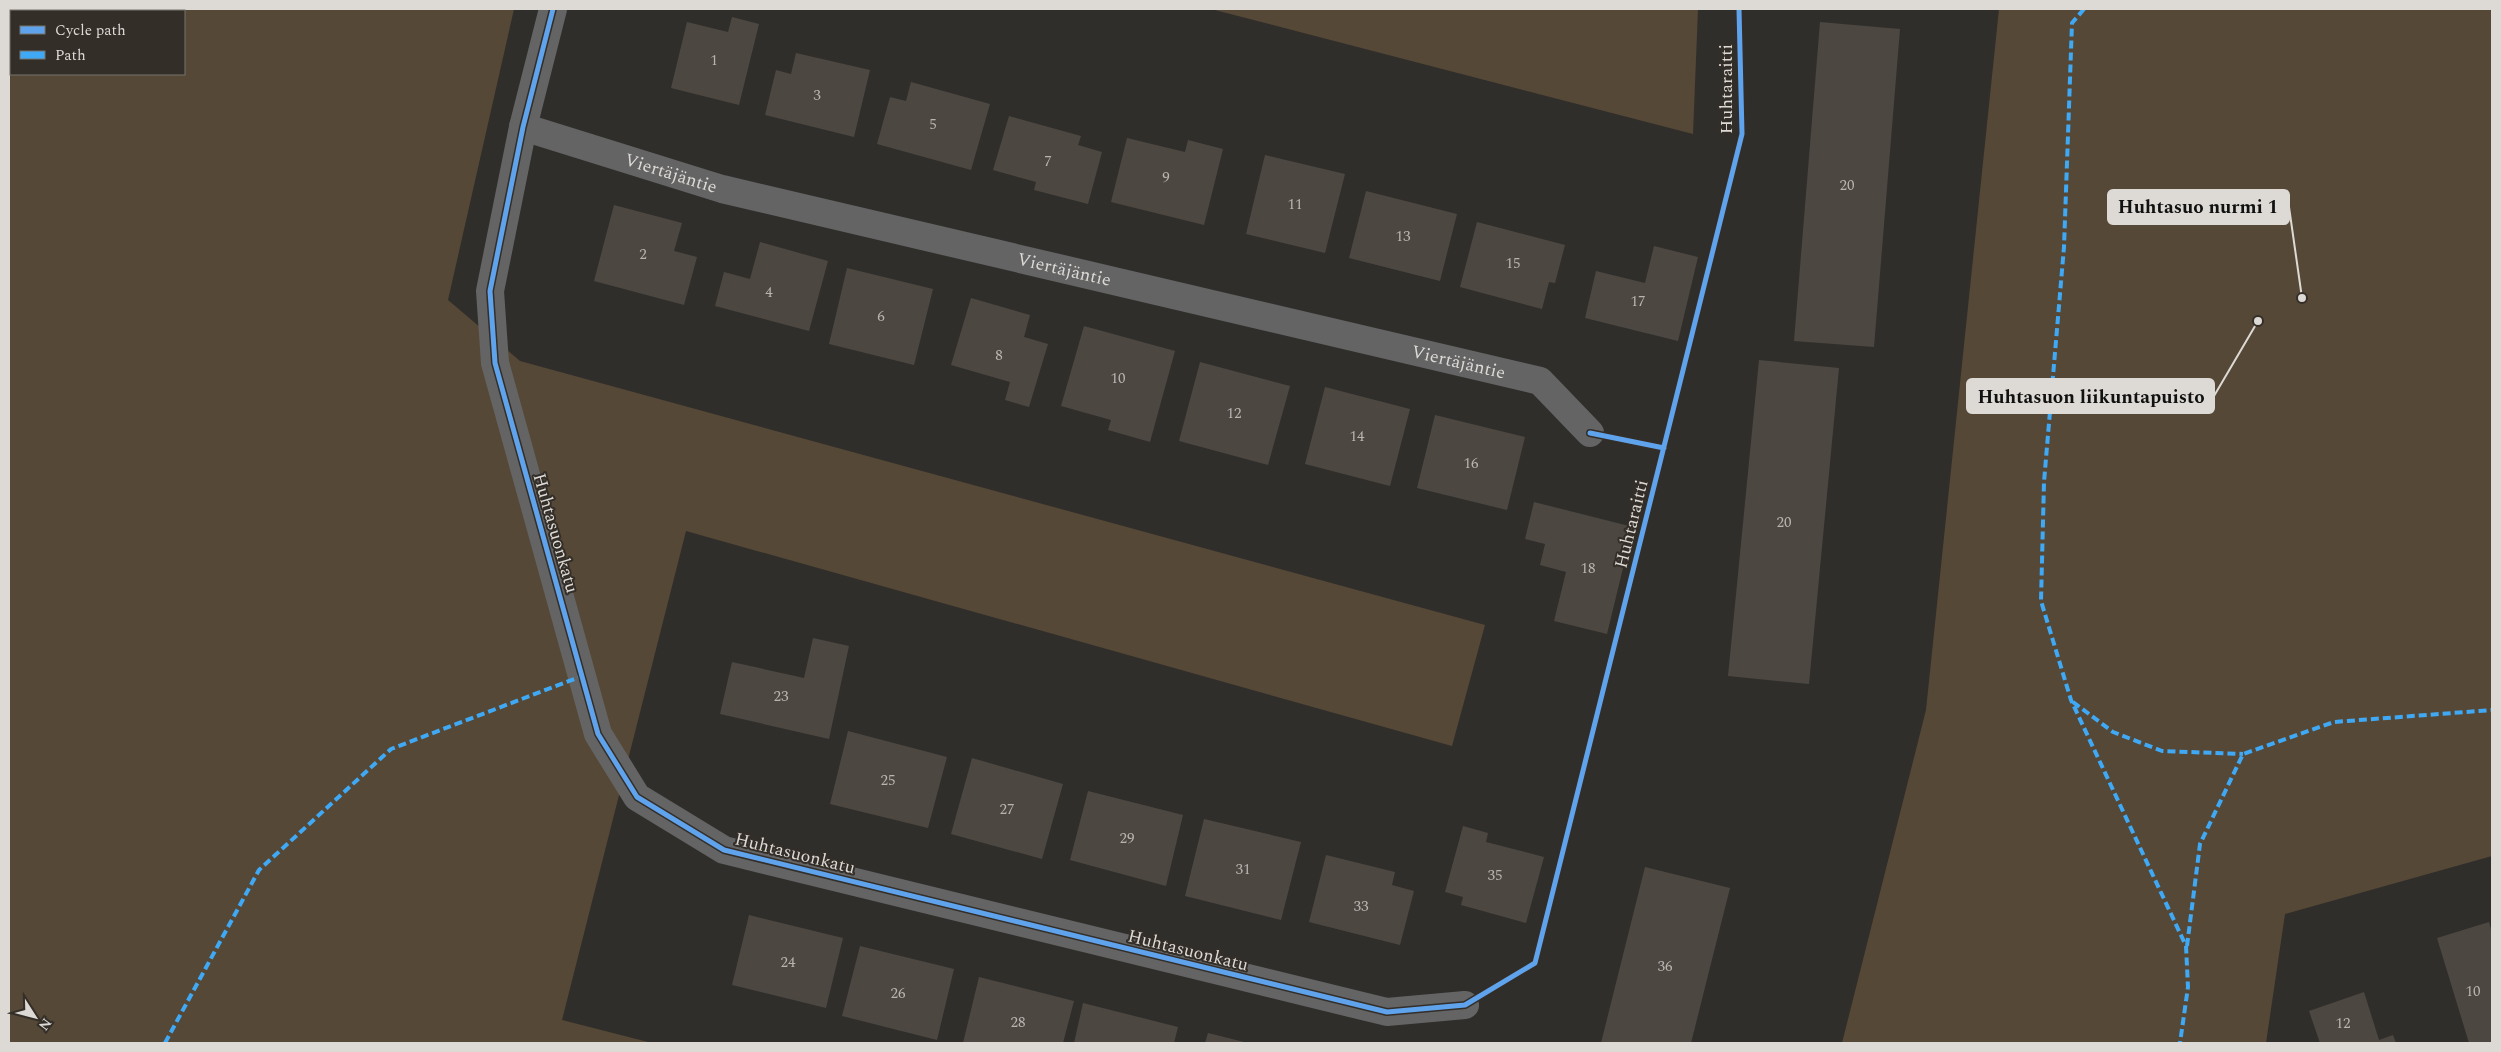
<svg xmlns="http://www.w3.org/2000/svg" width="2501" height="1052" font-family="Spectral,serif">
	<rect width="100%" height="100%" fill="#302e2b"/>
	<path fill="#564836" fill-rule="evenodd" d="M 9,9 L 514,9 L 448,300 L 520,361 L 1485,625 L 1452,746 L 686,531 L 562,1020 L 652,1043 L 9,1043 ZM 11,11 L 184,11 L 184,74 L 11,74 Z
		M 1211,9 L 1698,9 L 1693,134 Z
		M 1999,9 L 2492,9 L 2492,856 L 2285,914 L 2266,1043 L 1842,1043 L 1926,710 Z"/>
	<path fill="#4c4740" d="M 732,17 L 759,24 L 739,105 L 671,88 L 687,22 L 728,32 Z
		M 1820,22 L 1900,29 L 1874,347 L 1794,341 Z
		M 796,53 L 870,70 L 854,137 L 765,115 L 776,70 L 791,74 Z
		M 911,82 L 990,104 L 971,170 L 877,144 L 890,97 L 906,101 Z
		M 1009,116 L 1081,136 L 1078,145 L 1102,152 L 1088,204 L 1034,190 L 1036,182 L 993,170 Z
		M 1127,138 L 1185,152 L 1188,140 L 1223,149 L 1204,225 L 1111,202 Z
		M 1265,155 L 1345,174 L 1325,253 L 1246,234 Z
		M 1366,191 L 1457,214 L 1440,281 L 1349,258 Z
		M 614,205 L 682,223 L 674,251 L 697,257 L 684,305 L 594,281 Z
		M 1477,222 L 1565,245 L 1555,283 L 1549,282 L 1542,309 L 1460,287 Z
		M 760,242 L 828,261 L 809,331 L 715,306 L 724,272 L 750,279 Z
		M 1654,246 L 1698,257 L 1678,341 L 1585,318 L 1596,271 L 1645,283 Z
		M 847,268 L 933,289 L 914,365 L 829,344 Z
		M 971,298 L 1030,315 L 1024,337 L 1048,344 L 1029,407 L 1005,400 L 1010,382 L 951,365 Z
		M 1084,326 L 1175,351 L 1150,442 L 1108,430 L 1111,420 L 1061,406 Z
		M 1759,360 L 1839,368 L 1809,684 L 1728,676 Z
		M 1200,362 L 1290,386 L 1268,465 L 1179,441 Z
		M 1325,387 L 1410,409 L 1390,486 L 1305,464 Z
		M 1435,415 L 1525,437 L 1507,510 L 1417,488 Z
		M 1534,502 L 1633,527 L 1607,634 L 1554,621 L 1566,572 L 1540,565 L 1545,544 L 1525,539 Z
		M 813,638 L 849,646 L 829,739 L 720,714 L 732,662 L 804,678 Z
		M 848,731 L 947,757 L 928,828 L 830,804 Z
		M 972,758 L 1063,784 L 1042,859 L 951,834 Z
		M 1088,791 L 1183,815 L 1166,886 L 1070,860 Z
		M 1204,819 L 1301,842 L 1281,920 L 1185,896 Z
		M 1463,826 L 1488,833 L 1486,842 L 1544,857 L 1526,923 L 1461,905 L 1463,897 L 1445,892 Z
		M 1326,855 L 1395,872 L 1392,885 L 1414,891 L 1400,945 L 1309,922 Z
		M 1645,867 L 1730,888 L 1691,1043 L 1601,1043 Z
		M 749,915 L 843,938 L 826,1008 L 732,985 Z
		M 2489,922 L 2492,933 L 2492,1043 L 2469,1043 L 2437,938 Z
		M 860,946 L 954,969 L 937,1040 L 842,1016 Z
		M 979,977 L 1074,1001 L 1063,1043 L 963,1043 Z
		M 2364,992 L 2379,1040 L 2393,1035 L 2396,1043 L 2320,1043 L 2309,1011 Z
		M 1083,1003 L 1178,1027 L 1174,1043 L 1074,1043 Z
		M 1208,1033 L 1248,1043 L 1205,1043 Z"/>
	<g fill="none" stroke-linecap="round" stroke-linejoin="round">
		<g stroke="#646465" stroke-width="28">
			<path d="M 553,9 L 523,127 L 490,291 L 495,363 L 598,734 L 637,797 L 724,850 L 1387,1012 L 1465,1005"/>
			<path id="s1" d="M 523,127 L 722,189 L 1540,381 L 1590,433"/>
		</g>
		<path stroke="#3fa9f5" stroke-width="4" stroke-dasharray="8 4" stroke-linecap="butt" d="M 2084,9 L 2072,23 L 2064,247 L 2044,482 L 2041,601 L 2071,700 L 2186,946 L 2188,987 L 2180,1043
			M 18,11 L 20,9
			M 9,17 L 11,16
			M 2073,702 L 2113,732 L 2162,751 L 2243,754
			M 2187,946 L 2200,844 L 2243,754 L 2334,722 L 2492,710
			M 165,1043 L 259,870 L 391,749 L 582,676"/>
		<g stroke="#332e28" stroke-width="8">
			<path id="cycleway" d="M 553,9 L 523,127 L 490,291 L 495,363 L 598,734 L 637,797 L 724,850 L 1387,1012 L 1465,1005 L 1535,963 L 1742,134 L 1739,9
				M 1590,433 L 1664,448"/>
		</g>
		<use href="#cycleway" stroke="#60a3ed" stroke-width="5"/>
	</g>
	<g text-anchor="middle" stroke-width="4" stroke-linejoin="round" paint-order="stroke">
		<g font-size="15" fill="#b9b4b0">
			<text x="714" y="65">1</text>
			<text x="817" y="100">3</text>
			<text x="933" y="129">5</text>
			<text x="1048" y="166">7</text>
			<text x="1166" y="182">9</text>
			<text x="1847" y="190">20</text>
			<text x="1295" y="209">11</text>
			<text x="1403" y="241">13</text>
			<text x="643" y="259">2</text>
			<text x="1513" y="268">15</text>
			<text x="769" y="297">4</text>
			<text x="1638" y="306">17</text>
			<text x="881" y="321">6</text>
			<text x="999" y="360">8</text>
			<text x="1118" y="383">10</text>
			<text x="1234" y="418">12</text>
			<text x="1357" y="441">14</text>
			<text x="1471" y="468">16</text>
			<text x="1784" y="527">20</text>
			<text x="1588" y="573">18</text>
			<text x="781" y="701">23</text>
			<text x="888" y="785">25</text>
			<text x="1007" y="814">27</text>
			<text x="1127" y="843">29</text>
			<text x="1243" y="874">31</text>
			<text x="1495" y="880">35</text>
			<text x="1361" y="911">33</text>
			<text x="788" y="967">24</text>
			<text x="1665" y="971">36</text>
			<text x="2473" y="996">10</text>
			<text x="898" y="998">26</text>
			<text x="1018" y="1027">28</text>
			<text x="2343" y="1028">12</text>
		</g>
		<g font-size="18" fill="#ddd9d5" stroke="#332e28">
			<text transform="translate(1726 89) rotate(-90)" y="6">Huhtaraitti</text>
			<text dy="6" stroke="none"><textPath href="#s1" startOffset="155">Viertäjäntie</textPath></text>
			<text dy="6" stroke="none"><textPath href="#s1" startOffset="560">Viertäjäntie</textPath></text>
			<text dy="6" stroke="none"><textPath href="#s1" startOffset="965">Viertäjäntie</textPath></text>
			<text transform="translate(1631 524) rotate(-76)" y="6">Huhtaraitti</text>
			<text transform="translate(556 533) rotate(74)" y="6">Huhtasuonkatu</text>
			<text transform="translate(795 853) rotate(14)" y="6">Huhtasuonkatu</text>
			<text transform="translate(1188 950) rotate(14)" y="6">Huhtasuonkatu</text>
		</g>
	</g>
	<path fill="none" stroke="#ddd9d5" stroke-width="2" d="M2302 298L2289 207M2258 321L2214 396"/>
	<g fill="#ddd9d5" stroke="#332e28" stroke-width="2">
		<circle cx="2302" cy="298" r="5"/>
		<circle cx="2258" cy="321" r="5"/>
	</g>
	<g fill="#ddd9d5" stroke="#ddd9d5" stroke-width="2">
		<rect x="2108" y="190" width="181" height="34" rx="5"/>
		<rect x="1967" y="379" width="247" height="34" rx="5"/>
	</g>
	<g font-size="19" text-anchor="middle" font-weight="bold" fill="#111">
		<text x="2198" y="213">Huhtasuo nurmi 1</text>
		<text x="2091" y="403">Huhtasuon liikuntapuisto</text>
	</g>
	<rect width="2501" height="1052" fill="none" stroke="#ddd9d5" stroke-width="20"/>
	<rect x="10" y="10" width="175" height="65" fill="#332e28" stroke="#77726d"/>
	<rect x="20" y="26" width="25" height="8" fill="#60a3ed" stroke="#77726d"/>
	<text x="55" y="35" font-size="15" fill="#ddd9d5">Cycle path</text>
	<rect x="20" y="51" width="25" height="8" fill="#3fa9f5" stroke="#77726d"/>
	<text x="55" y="60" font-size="15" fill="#ddd9d5">Path</text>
	<g transform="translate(35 1017) rotate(126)" stroke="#332e28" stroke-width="4" paint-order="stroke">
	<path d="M0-4L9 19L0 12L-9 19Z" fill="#ddd9d5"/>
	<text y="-8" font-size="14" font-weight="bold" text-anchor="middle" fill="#ddd9d5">N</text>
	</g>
</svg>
